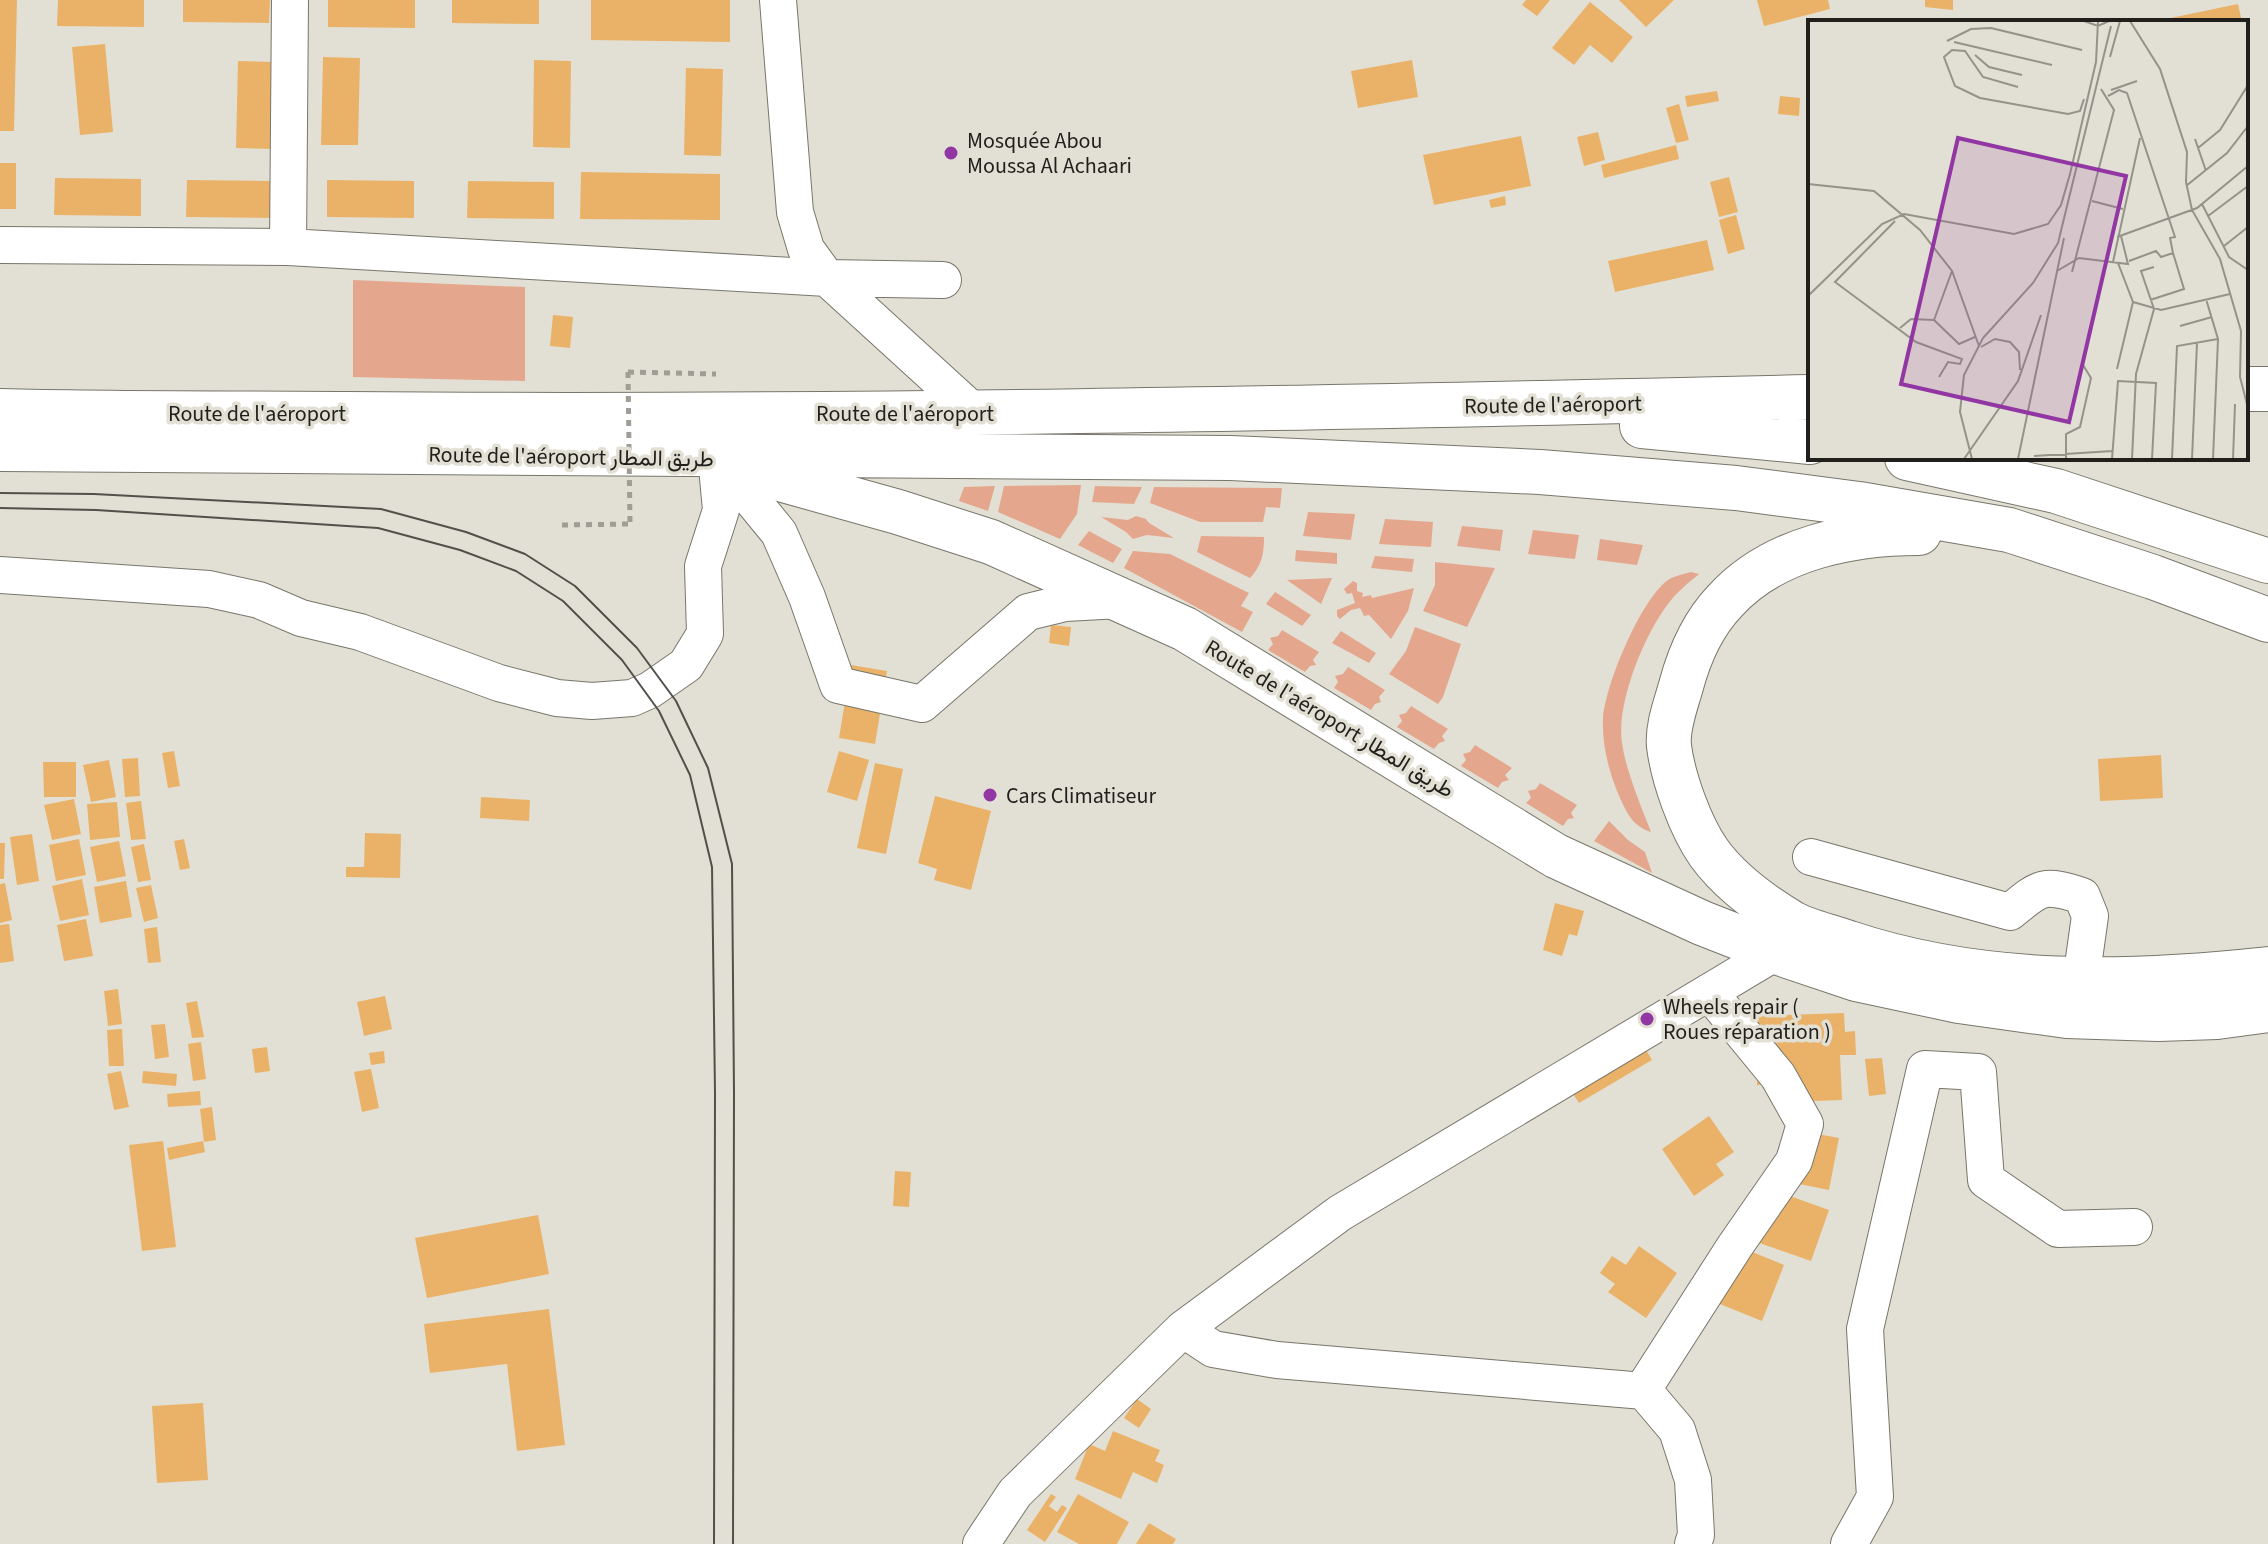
<svg xmlns="http://www.w3.org/2000/svg" width="2268" height="1544" font-family="'Source Sans 3',Vazirmatn,sans-serif">
	<rect width="100%" height="100%" fill="#e2e0d4"/>
	<path fill="#e4a78d" d="M 353,280 L 525,287 L 525,381 L 353,377 Z
		M 1081,485 L 1077,514 L 1060,539 L 998,512 L 1004,486 Z
		M 995,486 L 988,511 L 959,501 L 964,487 Z
		M 1095,486 L 1142,487 L 1134,504 L 1092,502 Z
		M 1154,487 L 1282,488 L 1280,508 L 1266,507 L 1263,522 L 1200,522 L 1150,503 Z
		M 1308,512 L 1355,514 L 1351,540 L 1303,536 Z
		M 1136,516 L 1146,519 L 1149,523 L 1174,538 L 1147,535 L 1133,539 L 1126,532 L 1101,517 L 1128,520 Z
		M 1385,519 L 1433,522 L 1431,547 L 1379,544 Z
		M 1462,526 L 1503,530 L 1500,551 L 1457,546 Z
		M 1533,530 L 1579,535 L 1575,559 L 1528,554 Z
		M 1089,531 L 1122,549 L 1113,563 L 1078,545 Z
		M 1201,536 L 1264,537 C 1264,554 1262,565 1250,578 L 1197,552 Z
		M 1600,539 L 1643,545 L 1637,565 L 1597,560 Z
		M 1296,550 L 1337,553 L 1337,564 L 1295,561 Z
		M 1133,551 L 1170,554 L 1249,593 L 1241,606 L 1253,612 L 1242,632 L 1124,568 Z
		M 1375,556 L 1414,559 L 1412,572 L 1371,568 Z
		M 1435,562 L 1495,568 L 1467,627 L 1423,611 L 1435,585 Z
		M 1691,572 L 1699,574 C 1688,583 1677,592 1668,604 C 1644,635 1616,704 1622,743 C 1626,771 1641,806 1651,832 C 1631,826 1625,809 1617,791 C 1608,768 1602,744 1603,719 C 1605,685 1641,599 1668,580 C 1674,576 1684,574 1691,572 Z
		M 1332,578 L 1321,604 L 1287,580 Z
		M 1353,581 L 1357,583 L 1357,591 L 1363,593 L 1362,597 L 1371,595 L 1372,598 L 1414,588 L 1408,611 L 1391,639 L 1369,615 L 1364,616 L 1360,608 L 1351,610 L 1340,619 L 1337,616 L 1337,610 L 1355,603 L 1352,593 L 1347,594 L 1344,589 Z
		M 1275,592 L 1311,615 L 1302,626 L 1266,604 Z
		M 1415,627 L 1461,644 L 1443,697 L 1438,704 L 1389,674 L 1406,651 Z
		M 1282,630 L 1319,652 L 1313,660 L 1316,665 L 1310,666 L 1305,672 L 1268,650 L 1273,644 L 1270,638 L 1278,636 Z
		M 1341,631 L 1376,653 L 1369,663 L 1332,643 Z
		M 1348,667 L 1385,690 L 1379,697 L 1381,702 L 1375,704 L 1371,710 L 1334,688 L 1338,682 L 1335,676 L 1343,674 Z
		M 1411,706 L 1448,729 L 1442,736 L 1445,741 L 1439,743 L 1434,749 L 1397,727 L 1402,721 L 1399,715 L 1406,713 Z
		M 1475,745 L 1512,768 L 1505,775 L 1509,780 L 1502,782 L 1498,788 L 1461,766 L 1466,760 L 1463,754 L 1470,752 Z
		M 1540,783 L 1577,805 L 1571,813 L 1574,818 L 1568,819 L 1563,826 L 1526,803 L 1531,798 L 1528,791 L 1536,789 Z
		M 1609,821 L 1628,840 L 1645,852 L 1652,873 L 1594,841 Z"/>
	<path fill="#eab268" d="M 0,0 L 17,0 L 14,131 L 0,131 Z
		M 58,0 L 144,0 L 144,27 L 57,26 Z
		M 183,0 L 270,0 L 269,23 L 183,22 Z
		M 328,0 L 415,0 L 415,28 L 328,27 Z
		M 452,0 L 539,0 L 539,24 L 452,23 Z
		M 591,0 L 730,0 L 730,42 L 591,40 Z
		M 1526,0 L 1550,0 L 1537,16 L 1522,5 Z
		M 1619,0 L 1674,0 L 1646,27 Z
		M 1757,0 L 1828,0 L 1830,9 L 1764,26 Z
		M 1925,0 L 1953,0 L 1953,10 L 1925,7 Z
		M 1590,2 L 1633,37 L 1612,63 L 1590,45 L 1574,65 L 1552,48 Z
		M 2238,4 L 2242,22 L 2156,22 L 2156,21 Z
		M 105,44 L 113,132 L 80,135 L 72,47 Z
		M 323,57 L 360,58 L 358,145 L 321,145 Z
		M 534,60 L 571,61 L 570,148 L 533,147 Z
		M 1412,60 L 1418,97 L 1358,108 L 1351,71 Z
		M 238,61 L 275,62 L 273,149 L 236,148 Z
		M 686,68 L 723,69 L 721,156 L 684,155 Z
		M 1717,91 L 1719,101 L 1687,107 L 1685,96 Z
		M 1780,96 L 1800,98 L 1799,116 L 1778,114 Z
		M 1679,104 L 1689,140 L 1676,143 L 1666,108 Z
		M 1598,132 L 1605,160 L 1584,166 L 1577,137 Z
		M 1521,136 L 1531,186 L 1434,205 L 1423,155 Z
		M 1676,145 L 1679,159 L 1604,178 L 1601,165 Z
		M 0,163 L 16,163 L 16,209 L 0,209 Z
		M 581,172 L 720,174 L 720,220 L 580,219 Z
		M 1729,177 L 1738,212 L 1719,217 L 1710,182 Z
		M 55,178 L 141,179 L 141,216 L 54,215 Z
		M 187,180 L 274,181 L 273,218 L 186,217 Z
		M 327,180 L 414,181 L 414,218 L 327,217 Z
		M 468,181 L 554,182 L 554,219 L 467,218 Z
		M 1505,196 L 1506,205 L 1491,208 L 1489,200 Z
		M 1736,215 L 1745,249 L 1728,254 L 1719,220 Z
		M 1707,240 L 1714,270 L 1615,292 L 1608,261 Z
		M 553,315 L 573,317 L 570,348 L 550,346 Z
		M 1051,625 L 1071,627 L 1069,646 L 1049,643 Z
		M 851,665 L 887,671 L 875,744 L 839,738 Z
		M 174,751 L 180,786 L 168,788 L 162,753 Z
		M 839,751 L 869,760 L 857,801 L 827,792 Z
		M 2161,755 L 2163,798 L 2100,801 L 2098,759 Z
		M 138,758 L 140,796 L 125,797 L 122,759 Z
		M 109,760 L 116,797 L 91,802 L 83,765 Z
		M 43,762 L 76,762 L 76,797 L 44,797 Z
		M 875,763 L 903,769 L 886,854 L 857,848 Z
		M 935,796 L 991,811 L 971,890 L 934,880 L 937,869 L 918,863 Z
		M 481,797 L 530,800 L 529,821 L 480,818 Z
		M 74,799 L 81,834 L 52,840 L 44,805 Z
		M 141,801 L 146,839 L 131,840 L 126,803 Z
		M 117,802 L 120,837 L 90,840 L 87,804 Z
		M 365,833 L 401,834 L 400,878 L 346,877 L 346,867 L 364,867 Z
		M 32,834 L 39,881 L 17,885 L 10,837 Z
		M 79,839 L 86,875 L 56,881 L 49,845 Z
		M 184,839 L 190,868 L 180,870 L 174,841 Z
		M 119,841 L 126,876 L 97,882 L 90,847 Z
		M 0,843 L 5,843 L 4,879 L 0,879 Z
		M 144,844 L 151,880 L 138,882 L 131,847 Z
		M 82,879 L 89,915 L 60,921 L 52,886 Z
		M 126,881 L 132,917 L 100,923 L 94,887 Z
		M 5,883 L 12,920 L 0,923 L 0,884 Z
		M 151,885 L 158,918 L 144,922 L 136,888 Z
		M 1555,903 L 1584,911 L 1577,936 L 1569,934 L 1562,956 L 1543,950 Z
		M 86,919 L 93,956 L 64,961 L 57,925 Z
		M 9,924 L 14,961 L 0,963 L 0,925 Z
		M 157,927 L 161,962 L 148,963 L 144,929 Z
		M 118,989 L 122,1024 L 108,1026 L 104,991 Z
		M 385,996 L 392,1029 L 364,1036 L 357,1002 Z
		M 197,1001 L 204,1037 L 192,1038 L 186,1003 Z
		M 1844,1013 L 1845,1032 L 1855,1031 L 1856,1055 L 1840,1055 L 1842,1100 L 1785,1102 L 1784,1084 L 1757,1085 L 1755,1016 Z
		M 165,1024 L 169,1057 L 155,1059 L 151,1025 Z
		M 122,1029 L 124,1066 L 109,1066 L 107,1030 Z
		M 201,1042 L 206,1079 L 193,1081 L 188,1044 Z
		M 1642,1043 L 1652,1060 L 1579,1103 L 1568,1086 Z
		M 267,1047 L 270,1071 L 255,1073 L 252,1049 Z
		M 384,1051 L 385,1063 L 371,1065 L 369,1053 Z
		M 1882,1058 L 1886,1094 L 1869,1096 L 1865,1059 Z
		M 371,1069 L 379,1108 L 362,1112 L 354,1072 Z
		M 121,1071 L 129,1107 L 114,1110 L 107,1074 Z
		M 143,1071 L 177,1074 L 176,1086 L 142,1083 Z
		M 200,1091 L 201,1105 L 168,1107 L 167,1094 Z
		M 212,1107 L 216,1140 L 204,1142 L 200,1109 Z
		M 1709,1116 L 1734,1152 L 1716,1164 L 1724,1175 L 1694,1196 L 1662,1149 Z
		M 1796,1130 L 1839,1138 L 1829,1190 L 1774,1179 Z
		M 163,1141 L 176,1247 L 142,1251 L 129,1145 Z
		M 203,1141 L 205,1152 L 169,1160 L 167,1148 Z
		M 895,1171 L 911,1172 L 909,1207 L 893,1206 Z
		M 1770,1189 L 1829,1210 L 1811,1261 L 1751,1240 Z
		M 538,1215 L 549,1274 L 427,1298 L 415,1238 Z
		M 1728,1242 L 1784,1265 L 1762,1321 L 1705,1298 Z
		M 1639,1246 L 1677,1273 L 1646,1318 L 1608,1292 L 1615,1284 L 1600,1273 L 1612,1256 L 1626,1265 Z
		M 549,1309 L 565,1445 L 517,1451 L 507,1364 L 430,1373 L 424,1324 Z
		M 1137,1399 L 1151,1409 L 1139,1428 L 1124,1418 Z
		M 203,1403 L 208,1480 L 157,1483 L 152,1406 Z
		M 1113,1431 L 1160,1450 L 1155,1461 L 1164,1465 L 1157,1483 L 1133,1472 L 1121,1499 L 1075,1479 L 1089,1444 L 1105,1451 Z
		M 1051,1494 L 1056,1497 L 1049,1506 L 1057,1512 L 1062,1505 L 1067,1508 L 1045,1542 L 1027,1530 Z
		M 1078,1494 L 1129,1522 L 1117,1544 L 1079,1544 L 1057,1532 Z
		M 1149,1523 L 1176,1539 L 1173,1544 L 1136,1544 Z"/>
	<g fill="none" stroke-linecap="round" stroke-linejoin="round">
		<g stroke="#78766b" stroke-width="38">
			<path id="minor" d="M 778,0 L 795,212 L 806,249 L 827,278 L 975,413
				M 0,245 L 288,247 L 827,278 L 943,280
				M 288,247 L 290,0
				M 716,456 L 779,533 L 807,597 L 838,685 L 922,704 L 1028,612 L 1065,603 L 1120,600
				M 0,575 L 209,589 L 259,600 L 301,618 L 360,632 L 499,683 L 557,698 L 592,701 L 632,698 L 650,690 L 686,665 L 705,634 L 703,566 L 721,510 L 716,456
				M 1811,857 L 2010,912 C 2040,887 2043,883 2082,896 L 2090,916 L 2081,980
				M 1183,1329 L 1213,1349 L 1277,1360 L 1644,1391 L 1677,1430 L 1693,1480 L 1696,1535 L 1693,1544
				M 1642,1391 L 1735,1246 L 1794,1161 L 1805,1124 L 1778,1076 L 1709,992
				M 981,1544 L 1015,1493 L 1183,1329 L 1340,1213 L 1776,952 L 1787,936
				M 1849,1544 L 1875,1497 L 1865,1329 L 1925,1069 L 1978,1072 L 1986,1180 L 2058,1229 L 2134,1227"/>
		</g>
		<g stroke="#78766b" stroke-width="46">
			<path id="highway" d="M 2246,389 L 2268,389
				M 0,411 C 115,414 230,413 346,414 C 834,418 1322,408 1810,397
				M 1642,426 L 1810,442
				M 0,449 L 1230,458 L 1540,472 L 1736,488 L 1859,504 L 2009,530 L 2153,577 L 2268,620
				M 1907,458 L 2056,491 L 2268,561
				M 744,469 L 898,512 L 991,542 L 1185,629 L 1556,856 L 1702,923 L 1776,952 L 1856,979 L 1959,1001 L 2067,1016 L 2158,1019 L 2217,1017 L 2268,1010
				M 1919,533 C 1851,533 1773,548 1725,601 C 1703,624 1689,656 1681,686 C 1676,704 1667,727 1669,746 C 1673,778 1690,826 1709,853 C 1730,882 1762,905 1792,923 C 1808,932 1831,936 1849,943 C 1985,988 2128,984 2268,969"/>
		</g>
		<path stroke="#9f9d94" stroke-width="5" stroke-dasharray="6 6" stroke-linecap="butt" d="M 628,372 L 716,374
			M 562,525 L 630,524"/>
		<use href="#minor" stroke="#fff" stroke-width="36"/>
		<use href="#highway" stroke="#fff" stroke-width="44"/>
		<path stroke="#51504a" stroke-width="2" d="M 0,493 L 94,494 L 381,509 L 466,532 L 525,554 L 575,586 L 637,648 L 676,701 L 708,768 L 732,864 L 734,1093 L 733,1544
			M 0,508 L 96,510 L 378,528 L 460,550 L 516,571 L 563,601 L 622,660 L 659,711 L 690,775 L 712,867 L 715,1093 L 714,1544"/>
		<path stroke="#9f9d94" stroke-width="5" stroke-dasharray="6 6" stroke-linecap="butt" d="M 628,372 L 630,524"/>
	</g>
	<g fill="#9136a2" stroke="#e2e0d4" stroke-width="3">
		<circle cx="951" cy="153" r="8"/>
		<circle cx="990" cy="795" r="8"/>
		<circle cx="1647" cy="1019" r="8"/>
	</g>
	<g text-anchor="middle" stroke-width="7" stroke-linejoin="round" paint-order="stroke">
		<g font-size="22" fill="#201f1b" stroke="#e2e0d4" text-anchor="start">
			<text x="967" y="148">Mosquée Abou<tspan x="967" dy="25">Moussa Al Achaari</tspan></text>
			<text x="1006" y="803">Cars Climatiseur</text>
			<text x="1663" y="1014">Wheels repair (<tspan x="1663" dy="25">Roues réparation )</tspan></text>
		</g>
		<g font-size="22" fill="#201f1b" stroke="#e2e0d4">
			<text transform="translate(1553 404) rotate(-1)" y="8">Route de l'aéroport</text>
			<text x="257" y="421">Route de l'aéroport</text>
			<text x="905" y="421">Route de l'aéroport</text>
			<text transform="translate(571 456) rotate(1)" y="8">Route de l'aéroport طريق المطار</text>
			<text transform="translate(1330 718) rotate(31)" y="8">Route de l'aéroport طريق المطار</text>
		</g>
	</g>
	<g transform="translate(1808 20)">
		<rect width="440" height="440" fill="#e2e0d4"/>
		<path fill="none" stroke="#94938a" stroke-width="2" d="M 276,1 L 290,6 L 301,1M 322,1 L 352,49 L 379,132 L 378,162 L 384,190 L 412,239 L 433,311 L 432,357 L 440,388M 139,21 L 163,9 L 183,8 L 274,30M 146,22 L 244,45M 167,35 L 181,47 L 214,55M 302,37 L 312,1M 210,67 L 175,57 L 157,31 L 144,30 L 136,37 L 147,66 L 172,78 L 260,94 L 272,91 L 276,79M 303,70 L 329,61M 300,76 L 311,70 L 319,73 L 367,217 L 362,218 L 365,233 L 353,237 L 348,231 L 321,241M 387,119 L 398,151M 390,128 L 412,110 L 440,65M 0,164 L 66,171 L 112,210 L 144,251 L 171,326M 378,166 L 419,133 L 440,106M 284,181 L 315,189M 394,184 L 421,237 L 440,250M 400,196 L 440,166M 87,201 L 27,262 L 108,322 L 154,339 L 152,344 L 140,342 L 131,357M 309,217 L 389,188 L 440,146M 416,226 L 440,207M 305,242 L 332,118M 249,251 L 271,238 L 320,244 L 313,216M 264,252 L 306,90 L 293,69M 0,276 L 74,204 L 96,194 L 206,214 L 240,204 L 253,185 L 262,154 L 288,42 L 290,1M 398,279 L 410,319 L 405,439M 342,280 L 376,269 L 365,233M 325,282 L 353,290 L 422,274M 126,300 L 151,324 L 167,317M 372,306 L 404,297M 92,308 L 103,299 L 126,300 L 144,251M 173,327 L 187,319 L 202,322 L 211,332 L 212,350M 309,349 L 325,282 L 310,243M 226,436 L 304,431M 156,439 L 210,361 L 233,295M 164,439 L 152,392 L 156,355 L 175,318 L 225,263 L 250,223 L 303,6M 210,439 L 256,218M 258,439 L 258,414 L 272,407 L 283,358 L 275,345M 304,439 L 310,361 L 348,363 L 344,439M 324,439 L 328,354 L 346,289 L 333,251 L 346,247M 364,439 L 369,326 L 410,319M 384,439 L 389,323M 425,439 L 427,384"/>
		<path fill="#9136a2" fill-opacity="0.15" stroke="#9136a2" stroke-width="4" d="M 150,118 L 318,156 L 261,402 L 93,364 Z"/>
		<rect width="440" height="440" fill="none" stroke="#201f1b" stroke-width="4"/>
	</g>
</svg>
